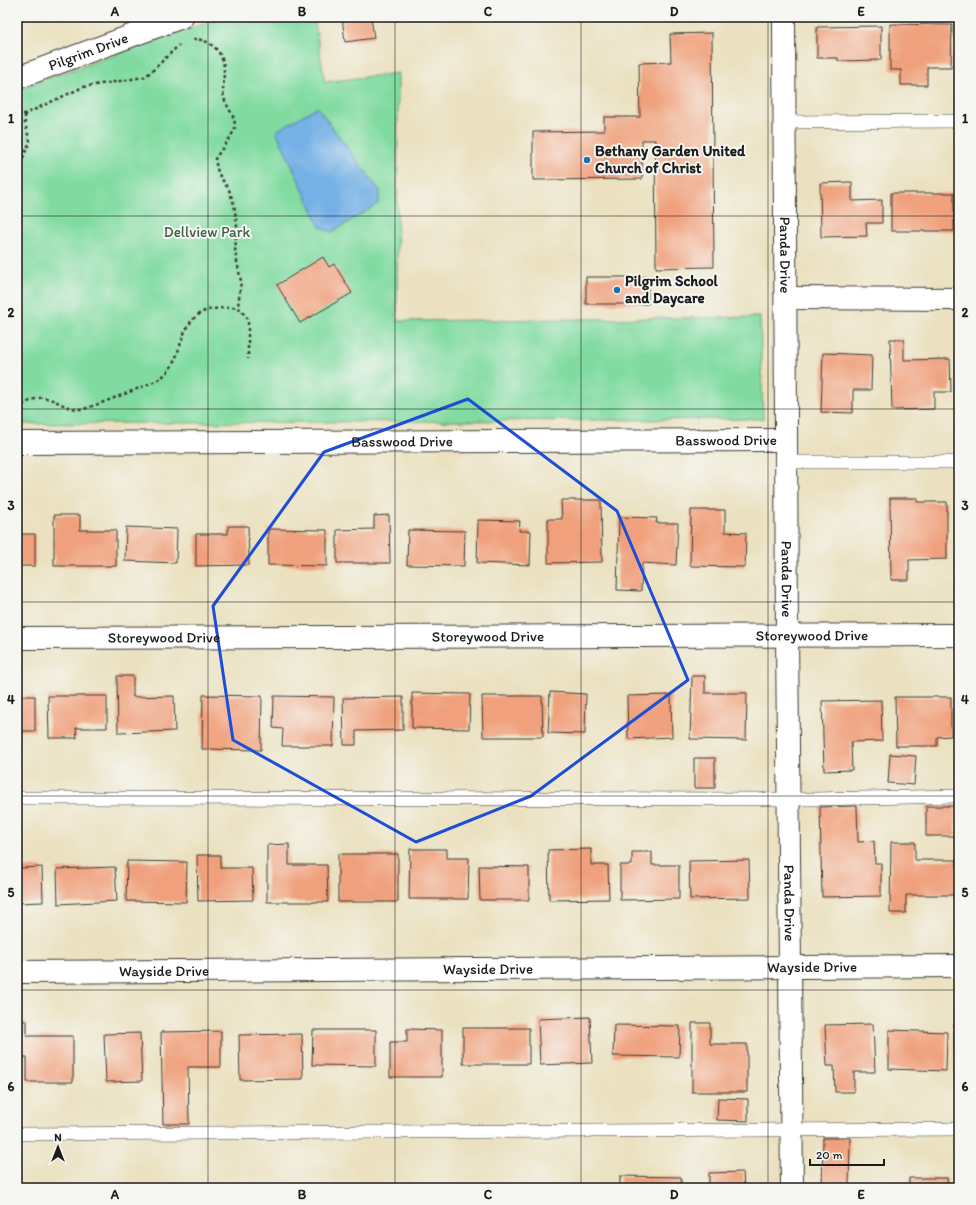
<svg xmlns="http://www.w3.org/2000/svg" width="976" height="1205" font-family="Itim,sans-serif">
	<rect width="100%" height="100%" fill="#f6f6f2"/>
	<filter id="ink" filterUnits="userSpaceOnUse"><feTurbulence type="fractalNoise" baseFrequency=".025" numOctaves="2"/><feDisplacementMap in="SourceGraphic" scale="8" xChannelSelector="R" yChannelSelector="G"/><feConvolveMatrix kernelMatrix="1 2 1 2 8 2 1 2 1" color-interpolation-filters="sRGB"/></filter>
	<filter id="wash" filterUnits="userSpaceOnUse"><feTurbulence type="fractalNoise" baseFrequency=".012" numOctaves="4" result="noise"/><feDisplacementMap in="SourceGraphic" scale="16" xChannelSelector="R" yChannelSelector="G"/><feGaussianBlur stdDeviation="0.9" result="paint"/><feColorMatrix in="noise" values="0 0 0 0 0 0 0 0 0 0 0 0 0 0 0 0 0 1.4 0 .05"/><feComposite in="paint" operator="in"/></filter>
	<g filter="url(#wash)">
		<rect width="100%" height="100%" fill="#ebe1c0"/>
		<path fill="#81dba1" stroke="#4e7c5e" d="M 224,17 L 314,17 L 325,82 L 398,73 L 397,321 L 760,317 L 763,419 L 17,424 L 17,89 Z"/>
		<path fill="#75b0e6" stroke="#486681" d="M 317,107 L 380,191 L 378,204 L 332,232 L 320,227 L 276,131 Z"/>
		<g id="blocks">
			<path fill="#f0a07b" d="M 342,17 L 371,17 L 374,38 L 345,42 Z
				M 890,24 L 952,25 L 951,67 L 927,67 L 927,85 L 901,85 L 901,70 L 890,70 Z
				M 881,26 L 881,60 L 838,61 L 838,58 L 817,58 L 817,27 Z
				M 712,33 L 714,267 L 656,268 L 655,140 L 642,140 L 642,179 L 533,180 L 533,132 L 604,131 L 604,117 L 640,117 L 639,63 L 671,62 L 670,34 Z
				M 852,182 L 852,201 L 882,200 L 882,223 L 866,223 L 867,236 L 821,237 L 820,183 Z
				M 891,193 L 954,193 L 954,231 L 891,231 Z
				M 323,257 L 329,267 L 334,264 L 352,293 L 300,323 L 277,285 Z
				M 586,277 L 648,277 L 648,304 L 586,304 Z
				M 890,339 L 904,339 L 904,360 L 950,359 L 951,392 L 934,392 L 934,409 L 892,410 Z
				M 823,353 L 872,355 L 871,390 L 853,390 L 853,413 L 821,412 Z
				M 890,498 L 917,498 L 917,502 L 947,502 L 947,559 L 909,560 L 909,580 L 891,580 Z
				M 561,500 L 601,500 L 602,562 L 548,563 L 548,519 L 562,519 Z
				M 691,510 L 725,510 L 725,532 L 746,533 L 745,567 L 690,566 Z
				M 54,515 L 80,515 L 80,530 L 116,530 L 116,566 L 54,566 Z
				M 389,515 L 390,563 L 337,563 L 337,530 L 374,529 L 374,516 Z
				M 619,517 L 657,518 L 656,523 L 678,523 L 676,565 L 642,563 L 641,591 L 617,590 Z
				M 478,520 L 520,521 L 519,531 L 531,531 L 530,565 L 477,563 Z
				M 228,526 L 248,526 L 249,565 L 196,566 L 196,534 L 228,534 Z
				M 126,527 L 177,529 L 176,563 L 125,561 Z
				M 268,529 L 327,530 L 327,566 L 268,565 Z
				M 408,530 L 465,531 L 464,566 L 407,565 Z
				M 17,534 L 35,534 L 35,566 L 17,566 Z
				M 117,676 L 133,676 L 133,697 L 174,696 L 175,731 L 118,733 Z
				M 692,676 L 705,676 L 705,693 L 747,693 L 746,740 L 690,739 Z
				M 550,692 L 586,694 L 585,734 L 548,733 Z
				M 412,693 L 470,694 L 469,729 L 412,728 Z
				M 203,695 L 262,696 L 261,750 L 202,749 Z
				M 671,695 L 672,737 L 628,739 L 627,696 Z
				M 17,696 L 35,696 L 35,731 L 17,731 Z
				M 48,696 L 107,696 L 107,728 L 76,728 L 77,738 L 49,738 Z
				M 274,696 L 334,697 L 333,746 L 282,746 L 283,729 L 273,728 Z
				M 482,696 L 542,696 L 543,737 L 483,737 Z
				M 403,697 L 403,730 L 356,731 L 356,745 L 344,745 L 343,698 Z
				M 895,697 L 951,697 L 951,736 L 937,737 L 937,746 L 896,746 Z
				M 881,700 L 882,741 L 851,742 L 852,770 L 824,771 L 822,701 Z
				M 890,754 L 916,756 L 914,785 L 888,783 Z
				M 694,758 L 715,758 L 715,788 L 694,788 Z
				M 857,806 L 858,842 L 874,841 L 875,863 L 881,863 L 881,896 L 822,897 L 820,807 Z
				M 926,806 L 956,806 L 956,836 L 926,836 Z
				M 891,842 L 915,842 L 915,860 L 957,860 L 957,895 L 906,895 L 906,913 L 890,913 Z
				M 289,844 L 289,865 L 327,865 L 328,902 L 267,902 L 267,845 Z
				M 17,849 L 19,849 L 20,868 L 42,867 L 43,902 L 17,903 Z
				M 410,849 L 447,849 L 447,858 L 469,858 L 468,899 L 409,899 Z
				M 591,849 L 591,865 L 608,865 L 609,899 L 549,900 L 548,850 Z
				M 632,852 L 652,852 L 652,865 L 679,865 L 679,899 L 620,900 L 620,865 L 632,865 Z
				M 338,854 L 398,854 L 398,902 L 338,902 Z
				M 197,855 L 220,855 L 220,868 L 252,868 L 253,900 L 198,901 Z
				M 749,860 L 750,898 L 690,899 L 689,861 Z
				M 127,861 L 187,862 L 186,902 L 126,901 Z
				M 479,866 L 529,867 L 529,900 L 480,900 Z
				M 115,867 L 117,901 L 58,904 L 57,869 Z
				M 590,1017 L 592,1063 L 540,1065 L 538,1019 Z
				M 17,1021 L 27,1021 L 27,1036 L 73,1036 L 73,1082 L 27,1082 L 27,1057 L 17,1057 Z
				M 692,1023 L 710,1023 L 710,1044 L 747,1044 L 747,1092 L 692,1092 Z
				M 873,1024 L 875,1072 L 854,1072 L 854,1092 L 835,1092 L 834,1066 L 827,1066 L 825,1025 Z
				M 614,1025 L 680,1026 L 679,1057 L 613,1056 Z
				M 954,1025 L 959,1025 L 959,1075 L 955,1075 Z
				M 463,1028 L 529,1028 L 529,1064 L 463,1064 Z
				M 407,1029 L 442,1030 L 442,1077 L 390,1077 L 390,1042 L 407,1042 Z
				M 313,1030 L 376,1030 L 376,1066 L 312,1065 Z
				M 889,1030 L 947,1032 L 946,1071 L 889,1069 Z
				M 221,1031 L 221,1067 L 188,1067 L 189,1124 L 163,1124 L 161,1032 Z
				M 140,1033 L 142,1081 L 106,1082 L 104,1034 Z
				M 302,1034 L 303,1079 L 240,1080 L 239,1035 Z
				M 718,1098 L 748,1099 L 748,1121 L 717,1120 Z
				M 823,1138 L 850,1138 L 849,1188 L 822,1188 Z
				M 743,1172 L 744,1188 L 709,1188 L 709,1173 Z
				M 620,1176 L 681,1177 L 681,1188 L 620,1188 Z
				M 909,1178 L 947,1178 L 948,1188 L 909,1188 Z
				M 409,1185 L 440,1185 L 440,1188 L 409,1188 Z"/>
		</g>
	</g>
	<g filter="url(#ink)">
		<use href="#blocks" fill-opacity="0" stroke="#3b3a35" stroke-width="1"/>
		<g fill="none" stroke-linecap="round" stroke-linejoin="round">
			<g stroke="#3b3a35" stroke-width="14">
				<path id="service" d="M 785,122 L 959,121
					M 786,462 L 959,462
					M 17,798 L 813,799 L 959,796
					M 17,1134 L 959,1129"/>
			</g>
			<g stroke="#3b3a35" stroke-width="24">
				<g id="minor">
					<path id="s1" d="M 784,17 L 787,635 L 792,1188"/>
					<path id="s2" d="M 17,78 L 182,17"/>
					<path d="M 786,298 L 959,299"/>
					<path id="s3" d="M 17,443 L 786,440"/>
					<path id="s4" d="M 17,972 L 959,966"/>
				</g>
			</g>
			<g stroke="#3b3a35" stroke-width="24">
				<g id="tertiary">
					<path id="s5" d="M 17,638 L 959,635"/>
				</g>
			</g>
			<path stroke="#3b3a35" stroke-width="2.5" stroke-dasharray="3 3" stroke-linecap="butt" d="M 193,39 C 210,39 224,52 224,70 C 224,79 222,90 224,98 C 227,108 238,119 234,130 C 230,140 221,149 215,159 L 218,173 L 229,190 L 234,204 L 237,226 L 235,252 L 241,281 L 238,307 L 248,319 L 248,359
				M 17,114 L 25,114 L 83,87 L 144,77 L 151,72 L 179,45
				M 23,158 L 30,141 L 25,124 L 25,114
				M 17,408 C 25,404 36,396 45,398 C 59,400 65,410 83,409 C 90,408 151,384 159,379 C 186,362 174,325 205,311 C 212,308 229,308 238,307"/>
			<use href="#service" stroke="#fff" stroke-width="13"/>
			<use href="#minor" stroke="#fff" stroke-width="22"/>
			<use href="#tertiary" stroke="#fff" stroke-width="22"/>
		</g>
	</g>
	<path fill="none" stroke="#1d4ed8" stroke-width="3" stroke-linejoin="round" d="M 468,399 L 617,511 L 688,680 L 531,796 L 416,842 L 233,740 L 213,606 L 324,452 Z"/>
	<path fill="none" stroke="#1c1c1c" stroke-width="1" stroke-opacity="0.55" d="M 208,17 L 208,1188M 395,17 L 395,1188M 581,17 L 581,1188M 768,17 L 768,1188M 17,216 L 959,216M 17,409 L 959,409M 17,602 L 959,602M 17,796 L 959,796M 17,990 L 959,990"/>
	<g fill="#1f6fb2" stroke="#f6f6f2" stroke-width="1.5">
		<circle cx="587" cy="160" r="4"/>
		<circle cx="617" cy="290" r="4"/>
	</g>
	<g text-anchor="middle" stroke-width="4" stroke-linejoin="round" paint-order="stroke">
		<g font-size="15" fill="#1c1c1c" stroke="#f6f6f2">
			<text dy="5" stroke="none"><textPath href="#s2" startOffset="76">Pilgrim Drive</textPath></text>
			<text dy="5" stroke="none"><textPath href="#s1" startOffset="238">Panda Drive</textPath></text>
			<text dy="5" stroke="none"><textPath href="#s3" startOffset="709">Basswood Drive</textPath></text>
			<text dy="5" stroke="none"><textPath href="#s3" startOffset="385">Basswood Drive</textPath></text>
			<text dy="5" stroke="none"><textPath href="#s1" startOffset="562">Panda Drive</textPath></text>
			<text dy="5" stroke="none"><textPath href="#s5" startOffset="795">Storeywood Drive</textPath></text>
			<text dy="5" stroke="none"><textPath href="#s5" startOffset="471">Storeywood Drive</textPath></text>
			<text dy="5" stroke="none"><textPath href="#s5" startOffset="147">Storeywood Drive</textPath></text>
			<text dy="5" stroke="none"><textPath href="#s1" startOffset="886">Panda Drive</textPath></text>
			<text dy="5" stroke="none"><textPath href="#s4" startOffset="795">Wayside Drive</textPath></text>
			<text dy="5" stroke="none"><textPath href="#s4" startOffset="471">Wayside Drive</textPath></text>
			<text dy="5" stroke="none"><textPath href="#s4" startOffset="147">Wayside Drive</textPath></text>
		</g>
		<g font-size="15" font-weight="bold" fill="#1c1c1c" stroke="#f6f6f2" text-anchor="start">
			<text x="595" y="156">Bethany Garden United<tspan x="595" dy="17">Church of Christ</tspan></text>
			<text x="625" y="286">Pilgrim School<tspan x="625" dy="17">and Daycare</tspan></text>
		</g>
		<g font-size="15" fill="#3f5f4b" stroke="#f6f6f2">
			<text x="207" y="237">Dellview Park</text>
		</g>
	</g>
	<rect width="976" height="1205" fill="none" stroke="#f6f6f2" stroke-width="44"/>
	<g transform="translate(58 1147)" stroke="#f6f6f2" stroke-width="3" paint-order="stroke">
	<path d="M0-3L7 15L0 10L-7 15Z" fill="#1c1c1c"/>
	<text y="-6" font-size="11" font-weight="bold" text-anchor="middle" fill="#1c1c1c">N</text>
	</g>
	<path d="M810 1159v6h74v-6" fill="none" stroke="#1c1c1c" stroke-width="2"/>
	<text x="816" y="1159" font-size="12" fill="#1c1c1c" stroke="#f6f6f2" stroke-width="3" paint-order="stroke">20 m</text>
	<rect x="22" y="22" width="932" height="1161" fill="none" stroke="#1c1c1c" stroke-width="1.5"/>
	<g font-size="13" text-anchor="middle" font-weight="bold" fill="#1c1c1c">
		<text x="115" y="16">A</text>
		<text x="302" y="16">B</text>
		<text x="488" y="16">C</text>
		<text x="674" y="16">D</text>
		<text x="861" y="16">E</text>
		<text x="11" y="123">1</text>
		<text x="965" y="123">1</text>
		<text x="11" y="317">2</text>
		<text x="965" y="317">2</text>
		<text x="11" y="510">3</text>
		<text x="965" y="510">3</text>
		<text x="11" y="704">4</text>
		<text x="965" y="704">4</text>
		<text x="11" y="897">5</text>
		<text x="965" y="897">5</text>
		<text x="11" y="1091">6</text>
		<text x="965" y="1091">6</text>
		<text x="115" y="1199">A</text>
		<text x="302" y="1199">B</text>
		<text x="488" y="1199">C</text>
		<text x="674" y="1199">D</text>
		<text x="861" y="1199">E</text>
	</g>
</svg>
